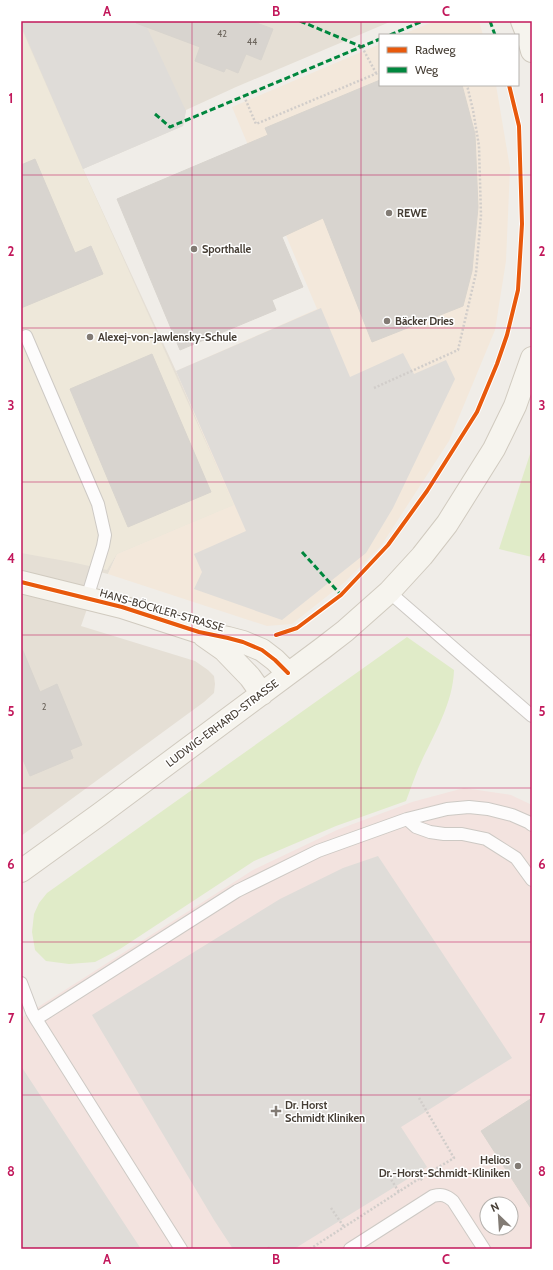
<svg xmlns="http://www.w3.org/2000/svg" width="553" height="1270" font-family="Cabin,sans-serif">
	<rect width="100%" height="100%" fill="#f0ede8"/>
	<path fill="#e5dfd5" d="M 21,21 L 392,21 L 236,87 L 186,110 L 183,126 L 83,169 L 176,371 L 234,505 L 117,554 L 108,574 L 100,572 L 81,626 L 195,661 L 208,670 L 214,676 L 215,684 L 214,693 L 204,702 L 21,836 Z"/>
	<path fill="#f3e8db" d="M 435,21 L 479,21 L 483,35 L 401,35 Z
		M 380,44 L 380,85 L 496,85 L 510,168 L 506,261 L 495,330 L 449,441 L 381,546 L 345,582 L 292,624 L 267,626 L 108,574 L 117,554 L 233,505 L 176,371 L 317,309 L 232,107 Z"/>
	<path fill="#eee8da" d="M 21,27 L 83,169 L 234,505 L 117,554 L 107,570 L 71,562 L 21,553 Z"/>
	<path fill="#f3e3df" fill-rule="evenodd" d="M 464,788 L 511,795 L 532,805 L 532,1249 L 21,1249 L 21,1018 L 253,870 L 337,830 L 412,802 ZM 487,1204 L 511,1204 L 511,1228 L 487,1228 Z"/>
	<path fill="#e0ebc8" d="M 532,448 L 532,557 L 499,549 Z
		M 407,637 L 454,670 C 453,705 432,737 418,769 C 414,779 410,790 406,801 L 336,826 L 254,861 L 120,949 L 95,962 L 69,964 L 46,961 L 35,950 L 32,932 L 34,914 L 39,903 L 47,893 Z"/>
	<path fill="#dfdcd8" d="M 21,21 L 144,21 L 186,111 L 183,126 L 83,169 L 21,25 Z
		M 321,308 L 350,377 L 403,353 L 414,374 L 446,360 L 455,379 L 393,508 L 366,553 L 282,620 L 194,589 L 202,572 L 194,554 L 246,531 L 176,371 Z
		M 378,856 L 512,1058 L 401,1127 L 427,1167 L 294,1249 L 233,1249 L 214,1220 L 92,1015 L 280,899 L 343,868 Z
		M 21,1066 L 141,1249 L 21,1249 Z"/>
	<path fill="#d8d4cf" stroke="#d8d4ce" d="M 136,21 L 251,21 L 273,29 L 261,60 L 246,54 L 238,73 L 226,68 L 224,72 L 195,61 L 200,47 L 136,23 Z
		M 380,80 L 380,85 L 462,85 L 475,134 L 478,207 L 472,271 L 463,306 L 372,342 L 323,218 L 282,237 L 303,287 L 272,300 L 276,310 L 180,350 L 117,199 L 268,135 L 265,128 Z
		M 35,159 L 75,253 L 91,246 L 103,274 L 21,308 L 21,165 Z
		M 152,354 L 211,492 L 128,527 L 70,389 Z
		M 21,646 L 40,692 L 57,684 L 82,745 L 70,750 L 73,758 L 30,776 L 21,755 Z
		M 532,1098 L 532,1210 L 481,1131 Z"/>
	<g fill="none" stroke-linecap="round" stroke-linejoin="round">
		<g stroke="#cdc9c4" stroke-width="14">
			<path id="lane" d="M 26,336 L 98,504 L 105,535 L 103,546 L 87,598
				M 389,592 L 532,716
				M 407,819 L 416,827 L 430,832 L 444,834 L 462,834 L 486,839 L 516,858 L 532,880
				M 21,983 L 32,1012 L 36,1019 L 181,1249
				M 36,1019 L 237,891 L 318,851 L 407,819 L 447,809 L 469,807 L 488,809 L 512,815 L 528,822 L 532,825
				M 350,1249 L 433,1196 C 442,1194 446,1195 453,1201 L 484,1249"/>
		</g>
		<g stroke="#d0cabf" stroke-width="24">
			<path id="secondary" d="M 522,21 L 528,36 L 532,51
				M 21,582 L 122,607 L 199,632 L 228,638 L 243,642 L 262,650 L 275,660 L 288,673
				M 204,636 L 224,650 L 250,677 L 262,694
				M 21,871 L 100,814 L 323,648 L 345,631 L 389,592 L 422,556 L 447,524 L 494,449 L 515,406 L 532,358"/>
		</g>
		<path stroke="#d1cdca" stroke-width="2.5" stroke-dasharray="2 2" stroke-linecap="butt" d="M 362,47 L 376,73
			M 244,96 L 256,124 L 380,72
			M 374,388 L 458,350 L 476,273 L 481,215 L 479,146 L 473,110 L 467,85
			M 419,1098 L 454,1158 L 420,1178
			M 387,1173 L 399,1192
			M 331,1208 L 344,1227
			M 268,1247 L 269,1249
			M 310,1249 L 420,1178 L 423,1181"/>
		<use href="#lane" stroke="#fdfcfc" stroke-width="12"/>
		<use href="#secondary" stroke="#f6f4ee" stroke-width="22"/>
		<path stroke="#00873e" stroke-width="3" stroke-dasharray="6 3" stroke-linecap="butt" d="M 300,21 L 362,47
			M 490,21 L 495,35
			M 390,35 L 423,21
			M 155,114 L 170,127 L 380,39
			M 302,552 L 341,595"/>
		<g stroke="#fff" stroke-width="6">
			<path id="cycleway" d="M 21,582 L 122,607 L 199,632 L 228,638 L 243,642 L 262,650 L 275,660 L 288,673
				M 276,635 L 297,628 L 341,595 L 388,545 L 427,491 L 477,412 L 497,364 L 507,335 L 518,290 L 522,224 L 519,126 L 509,85"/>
		</g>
		<use href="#cycleway" stroke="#e8590c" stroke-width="4"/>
	</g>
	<path fill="none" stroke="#c2185b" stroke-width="1" stroke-opacity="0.55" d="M 192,21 L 192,1249M 361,21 L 361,1249M 21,175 L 532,175M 21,328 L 532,328M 21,482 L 532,482M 21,635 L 532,635M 21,788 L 532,788M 21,942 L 532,942M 21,1095 L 532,1095"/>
	<g fill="#827b74" stroke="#fff" stroke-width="1.5">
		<circle cx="389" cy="213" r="4"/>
		<circle cx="194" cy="249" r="4"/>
		<circle cx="387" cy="321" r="4"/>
		<circle cx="90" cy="337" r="4"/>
		<path d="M274 1105h4v4h4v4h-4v4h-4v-4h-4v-4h4z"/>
		<circle cx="518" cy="1166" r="4"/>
	</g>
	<g text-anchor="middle" stroke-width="3" stroke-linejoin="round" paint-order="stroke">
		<g font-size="9" fill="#6c655d">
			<text x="222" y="37">42</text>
			<text x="252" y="45">44</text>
			<text x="44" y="710">2</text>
		</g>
		<g font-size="11" font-weight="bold" fill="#463e35" stroke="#fff" text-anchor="start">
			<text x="397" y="217">REWE</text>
			<text x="202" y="253">Sporthalle</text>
			<text x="395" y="325">Bäcker Dries</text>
			<text x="98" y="341">Alexej-von-Jawlensky-Schule</text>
			<text x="285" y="1109">Dr. Horst<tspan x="285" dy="13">Schmidt Kliniken</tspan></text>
			<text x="510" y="1164" text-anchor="end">Helios<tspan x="510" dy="13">Dr.-Horst-Schmidt-Kliniken</tspan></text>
		</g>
		<g font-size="11" fill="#463e35" stroke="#fff">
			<text transform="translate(162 610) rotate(16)" y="4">HANS-BÖCKLER-STRASSE</text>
			<text transform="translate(222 723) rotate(-37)" y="4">LUDWIG-ERHARD-STRASSE</text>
		</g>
	</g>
	<rect width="553" height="1270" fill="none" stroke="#ffffff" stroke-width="44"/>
	<rect x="379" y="34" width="140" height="52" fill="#ffffff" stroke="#b5b2ae"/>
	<rect x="387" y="47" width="20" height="6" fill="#e8590c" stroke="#b5b2ae"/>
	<text x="415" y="54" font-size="12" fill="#463e35">Radweg</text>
	<rect x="387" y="67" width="20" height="6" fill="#00873e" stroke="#b5b2ae"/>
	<text x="415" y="74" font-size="12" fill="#463e35">Weg</text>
	<g transform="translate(499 1216) rotate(335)"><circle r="19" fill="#ffffff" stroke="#b5b2ae"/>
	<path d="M0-3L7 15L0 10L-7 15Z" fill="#827b74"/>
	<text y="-6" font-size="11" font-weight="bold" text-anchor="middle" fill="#463e35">N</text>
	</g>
	<rect x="22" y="22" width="509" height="1226" fill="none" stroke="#c2185b" stroke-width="1.5"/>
	<g font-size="13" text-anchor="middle" font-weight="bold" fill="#c2185b">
		<text x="107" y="16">A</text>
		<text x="276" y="16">B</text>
		<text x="446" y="16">C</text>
		<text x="11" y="103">1</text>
		<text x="542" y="103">1</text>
		<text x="11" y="256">2</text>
		<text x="542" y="256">2</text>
		<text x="11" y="410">3</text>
		<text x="542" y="410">3</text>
		<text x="11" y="563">4</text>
		<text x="542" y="563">4</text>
		<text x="11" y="716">5</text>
		<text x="542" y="716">5</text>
		<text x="11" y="869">6</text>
		<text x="542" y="869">6</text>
		<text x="11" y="1023">7</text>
		<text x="542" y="1023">7</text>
		<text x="11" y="1176">8</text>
		<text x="542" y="1176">8</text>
		<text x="107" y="1264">A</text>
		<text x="276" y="1264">B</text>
		<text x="446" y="1264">C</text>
	</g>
</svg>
